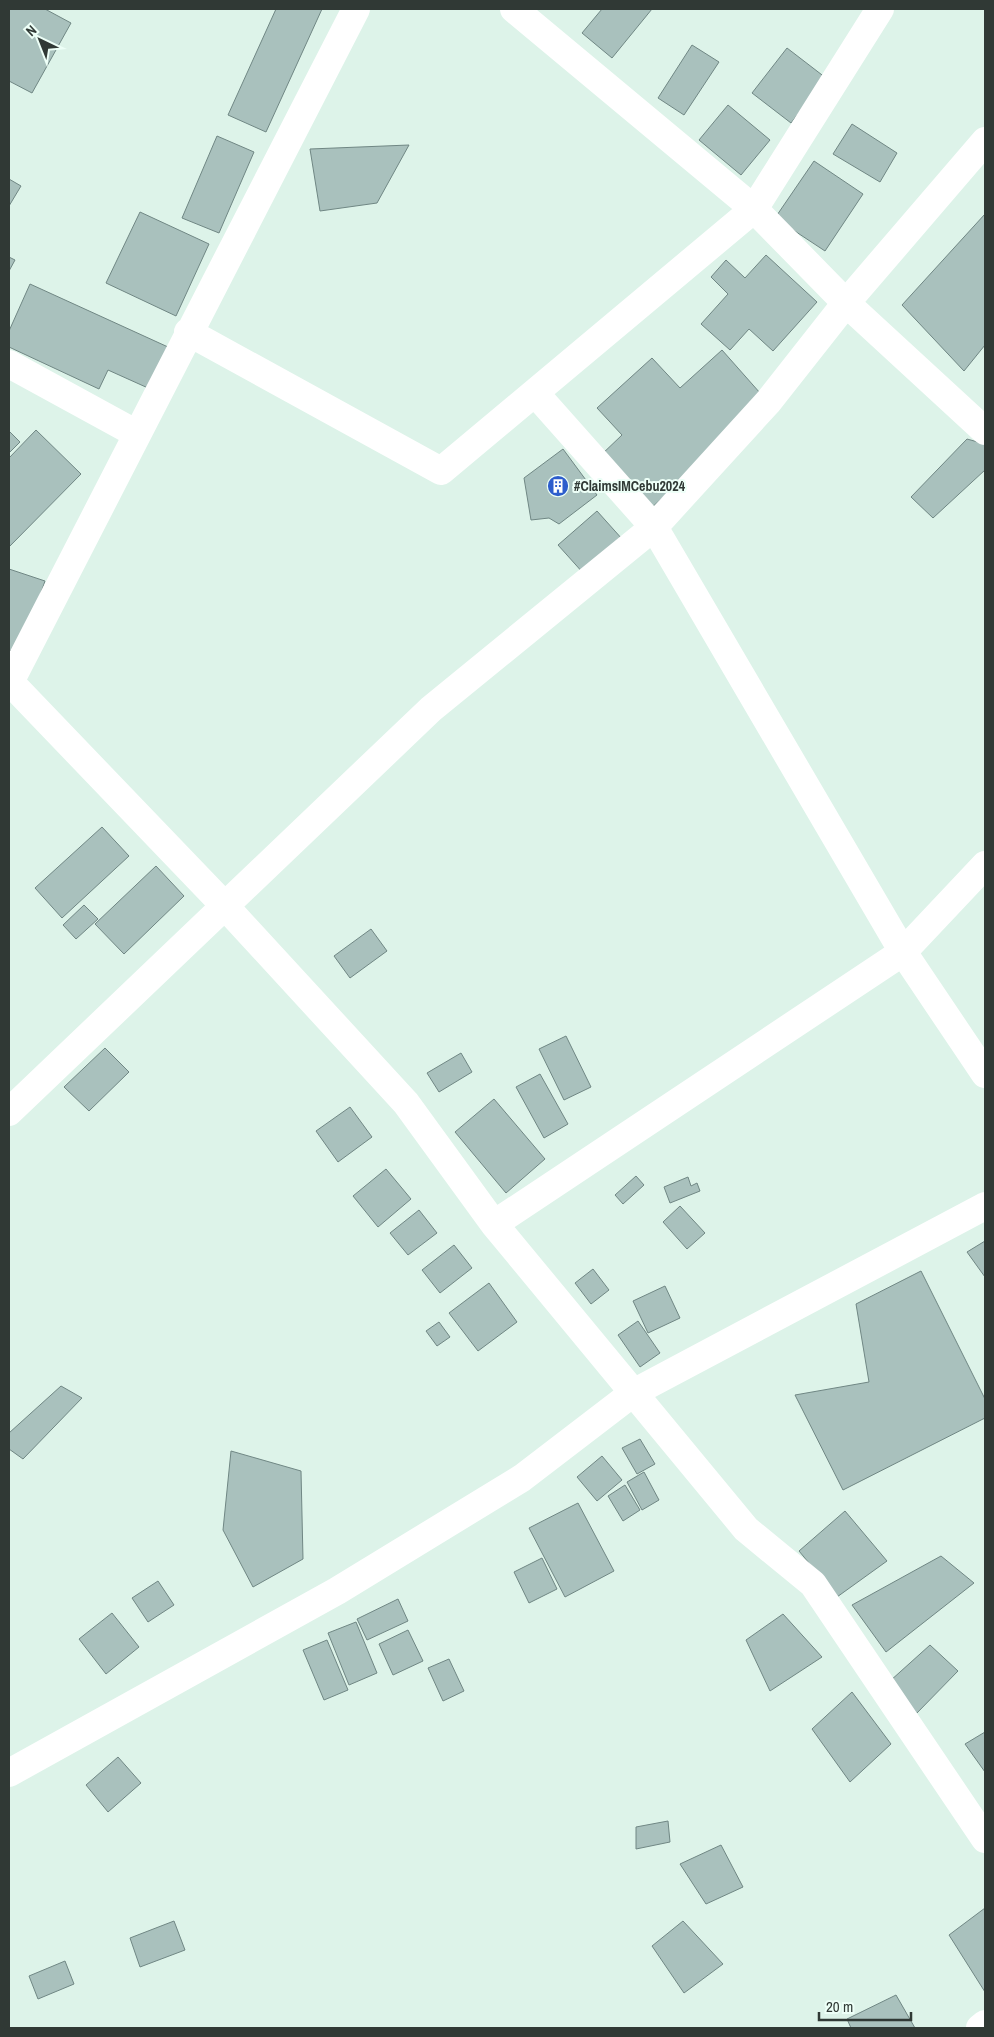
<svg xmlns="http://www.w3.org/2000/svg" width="994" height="2037" font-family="'Archivo Narrow',sans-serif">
	<rect width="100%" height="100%" fill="#ddf3e9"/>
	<path fill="#a9c1bd" stroke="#708784" d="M 9,9 L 45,9 L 71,23 L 32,93 L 9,81 Z
		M 276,9 L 322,9 L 266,132 L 228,115 Z
		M 602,9 L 652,9 L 612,58 L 582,33 Z
		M 692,45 L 719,62 L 684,115 L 658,98 Z
		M 787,48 L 826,78 L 791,123 L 752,93 Z
		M 728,105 L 770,140 L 741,175 L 699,140 Z
		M 852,124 L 897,153 L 880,182 L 833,154 Z
		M 217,136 L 254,152 L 219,233 L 182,218 Z
		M 409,145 L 377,203 L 320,211 L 310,149 Z
		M 814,161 L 863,194 L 825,251 L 775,218 Z
		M 9,179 L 21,186 L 9,206 Z
		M 140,212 L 209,244 L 176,316 L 106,283 Z
		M 985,214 L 985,345 L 964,371 L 902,305 Z
		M 766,255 L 817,302 L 773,351 L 749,329 L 730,350 L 701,324 L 728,294 L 711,277 L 726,260 L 745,278 Z
		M 9,257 L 15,260 L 9,271 Z
		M 30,284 L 168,347 L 148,388 L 108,370 L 99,389 L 9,347 L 9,331 Z
		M 722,350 L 768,402 L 649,510 L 600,456 L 622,435 L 597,408 L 652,358 L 680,388 Z
		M 36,430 L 81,474 L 9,547 L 9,458 Z
		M 9,431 L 20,442 L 9,453 Z
		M 967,439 L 985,444 L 985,470 L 933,518 L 911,497 Z
		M 563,449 L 597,495 L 559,524 L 549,518 L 531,520 L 524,478 Z
		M 597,511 L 623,540 L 584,574 L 558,545 Z
		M 9,569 L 45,581 L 20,654 L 9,650 Z
		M 102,827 L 129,856 L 62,918 L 35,888 Z
		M 156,866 L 184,896 L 124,954 L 95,924 Z
		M 84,905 L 98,919 L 76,939 L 63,925 Z
		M 371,929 L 387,951 L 350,978 L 334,956 Z
		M 566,1036 L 591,1087 L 564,1100 L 539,1049 Z
		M 105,1048 L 129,1072 L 89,1111 L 64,1087 Z
		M 461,1053 L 472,1072 L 439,1092 L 427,1073 Z
		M 540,1074 L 568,1124 L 544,1138 L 516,1087 Z
		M 494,1099 L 545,1159 L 506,1193 L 455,1132 Z
		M 350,1107 L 372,1137 L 338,1162 L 316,1131 Z
		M 386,1169 L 411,1199 L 378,1227 L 353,1196 Z
		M 636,1176 L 644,1185 L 623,1204 L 615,1195 Z
		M 688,1177 L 691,1186 L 697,1183 L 700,1191 L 670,1203 L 664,1187 Z
		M 680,1206 L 705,1233 L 687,1249 L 663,1222 Z
		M 419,1210 L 437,1233 L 408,1255 L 390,1233 Z
		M 985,1241 L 985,1277 L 967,1252 Z
		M 454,1245 L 472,1268 L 440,1293 L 422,1270 Z
		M 593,1269 L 609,1290 L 591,1304 L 575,1283 Z
		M 921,1271 L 985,1399 L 985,1418 L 843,1490 L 795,1395 L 869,1382 L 856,1304 Z
		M 489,1283 L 517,1322 L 478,1351 L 449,1313 Z
		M 665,1286 L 680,1318 L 648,1333 L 633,1301 Z
		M 638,1321 L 660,1353 L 640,1367 L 618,1335 Z
		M 439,1322 L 450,1337 L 437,1346 L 426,1331 Z
		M 61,1386 L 82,1398 L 23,1459 L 9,1449 L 9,1433 Z
		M 640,1439 L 655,1464 L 637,1474 L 622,1448 Z
		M 231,1451 L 301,1471 L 303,1559 L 253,1587 L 223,1530 Z
		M 602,1456 L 622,1480 L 597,1501 L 577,1477 Z
		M 644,1472 L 659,1500 L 642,1510 L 627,1482 Z
		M 625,1485 L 640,1510 L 623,1521 L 608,1496 Z
		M 578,1503 L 614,1571 L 565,1597 L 529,1528 Z
		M 845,1511 L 887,1561 L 837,1597 L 799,1551 Z
		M 941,1556 L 974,1583 L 886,1652 L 852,1605 Z
		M 542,1558 L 557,1589 L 529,1603 L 514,1572 Z
		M 158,1581 L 174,1605 L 148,1622 L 132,1598 Z
		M 398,1599 L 408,1621 L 367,1640 L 357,1619 Z
		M 112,1613 L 139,1647 L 106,1674 L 79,1639 Z
		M 783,1614 L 822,1657 L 770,1691 L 746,1640 Z
		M 356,1622 L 377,1673 L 349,1685 L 328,1633 Z
		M 408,1630 L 423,1661 L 393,1675 L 379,1644 Z
		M 327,1640 L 348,1690 L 324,1700 L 303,1650 Z
		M 930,1645 L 958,1671 L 915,1715 L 890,1681 Z
		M 449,1659 L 464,1691 L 443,1701 L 428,1668 Z
		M 852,1692 L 891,1744 L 850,1782 L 812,1729 Z
		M 985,1732 L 985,1772 L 965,1744 Z
		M 118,1757 L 141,1783 L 108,1812 L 86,1785 Z
		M 668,1821 L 670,1842 L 636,1849 L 636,1827 Z
		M 721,1845 L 743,1887 L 706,1904 L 680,1864 Z
		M 985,1908 L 985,1992 L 949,1935 Z
		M 174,1921 L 185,1950 L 140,1967 L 130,1938 Z
		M 683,1921 L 723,1964 L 684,1993 L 652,1946 Z
		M 65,1961 L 74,1984 L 38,1999 L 29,1976 Z
		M 896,1995 L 915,2028 L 851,2028 L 847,2019 Z"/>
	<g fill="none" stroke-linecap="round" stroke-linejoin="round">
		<path stroke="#fff" stroke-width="28" d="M 356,9 L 10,682 L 224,905 L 406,1103 L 494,1224 L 746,1529 L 813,1584 L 985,1839
			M 514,9 L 754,209 L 846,303 L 985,431
			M 188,332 L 441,471 L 754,209 L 880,9
			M 9,364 L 137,434
			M 535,393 L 654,527 L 903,952 L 985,1074
			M 9,1112 L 431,709 L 654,527 L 768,402 L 846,303 L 985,141
			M 494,1224 L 903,952 L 985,865
			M 9,1773 L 337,1591 L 522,1478 L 633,1393 L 985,1206
			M 980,2028 L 985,2024"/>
	</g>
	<defs>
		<g id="building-disc" transform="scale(1.125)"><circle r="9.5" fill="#2d5dcc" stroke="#edfff7"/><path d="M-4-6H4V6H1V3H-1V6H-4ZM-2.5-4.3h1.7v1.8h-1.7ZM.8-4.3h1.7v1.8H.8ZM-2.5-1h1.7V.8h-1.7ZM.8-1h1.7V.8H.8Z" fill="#fff"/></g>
	</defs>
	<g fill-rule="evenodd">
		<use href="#building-disc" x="558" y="486"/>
	</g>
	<g text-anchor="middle" stroke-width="4" stroke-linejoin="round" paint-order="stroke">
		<g font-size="14" font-weight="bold" fill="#303935" stroke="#edfff7" text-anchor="start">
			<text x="574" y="491">#ClaimsIMCebu2024</text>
		</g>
	</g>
	<rect width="994" height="2037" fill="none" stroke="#303935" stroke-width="20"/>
	<g transform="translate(40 40) rotate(317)" stroke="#edfff7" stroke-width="4" paint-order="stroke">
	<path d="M0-4L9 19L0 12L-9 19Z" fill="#303935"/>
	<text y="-8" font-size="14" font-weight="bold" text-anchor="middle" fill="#303935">N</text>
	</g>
	<path d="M819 2012v8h92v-8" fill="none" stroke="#303935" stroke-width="2.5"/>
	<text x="826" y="2012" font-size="15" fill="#303935" stroke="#edfff7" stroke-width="4" paint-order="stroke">20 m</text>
</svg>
